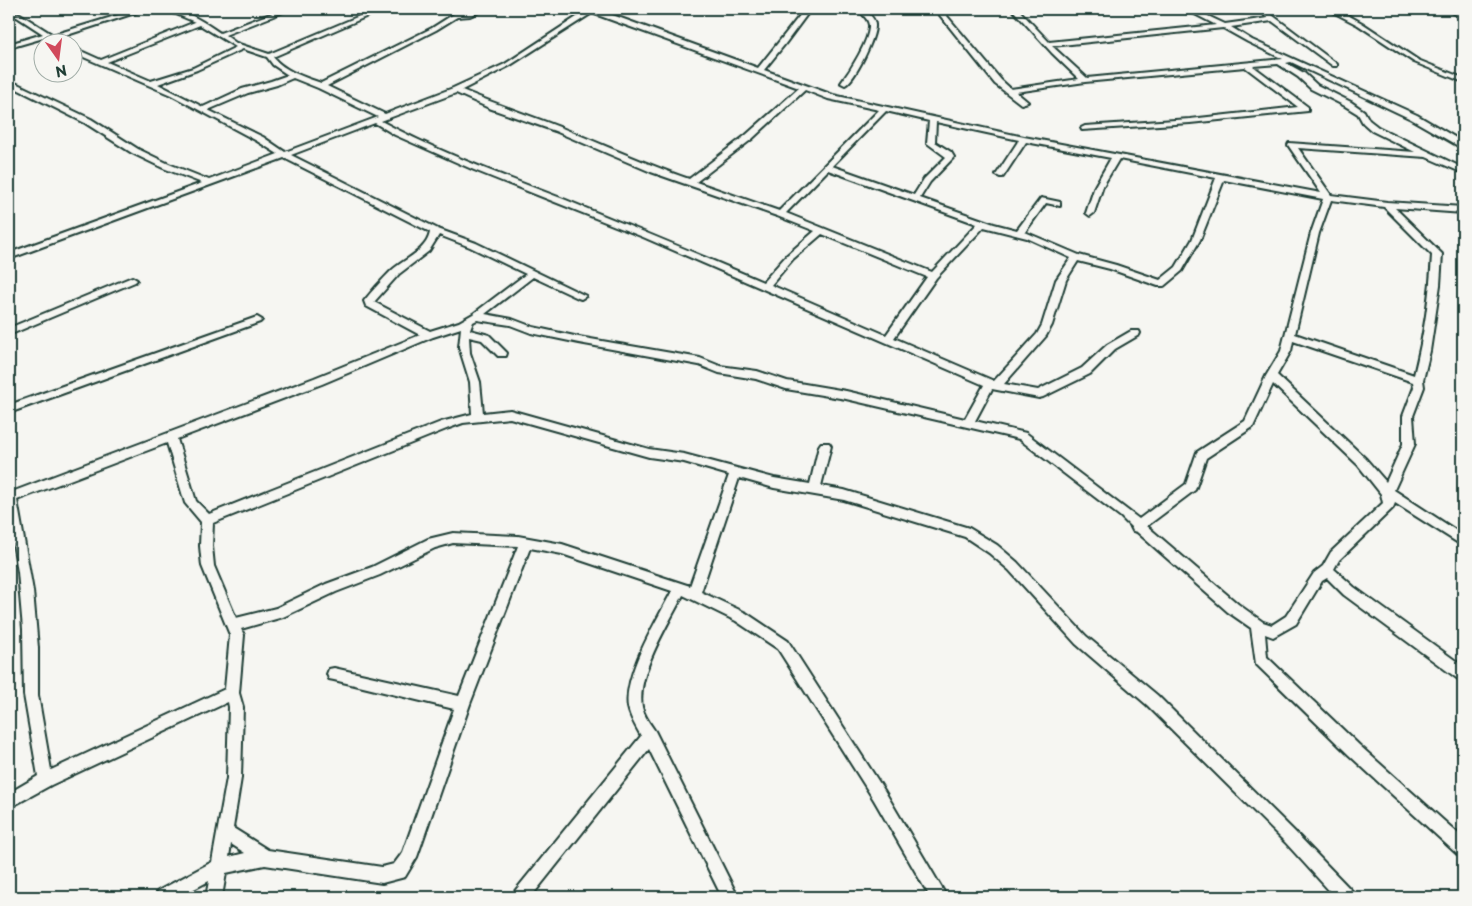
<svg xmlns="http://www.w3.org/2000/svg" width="1472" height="906" font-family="'Playpen Sans',sans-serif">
	<rect width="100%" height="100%" fill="#f6f6f2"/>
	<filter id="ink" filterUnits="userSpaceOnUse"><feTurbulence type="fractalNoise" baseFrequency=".02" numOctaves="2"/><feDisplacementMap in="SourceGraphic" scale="10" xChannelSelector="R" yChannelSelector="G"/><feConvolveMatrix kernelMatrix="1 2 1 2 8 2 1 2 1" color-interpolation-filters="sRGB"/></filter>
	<g filter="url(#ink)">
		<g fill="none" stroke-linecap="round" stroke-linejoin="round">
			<g stroke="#1f3d34" stroke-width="4">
				<path id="street" d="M 138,9 L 147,9 L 58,38 L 58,41 L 54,41 L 47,37 L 9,48 L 9,44 L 43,34 L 17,17 L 9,17 L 9,13 L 20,14 L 53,35 Z
					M 158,9 C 182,7 201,20 220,33 L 283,9 L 291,9 L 225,35 L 236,43 L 269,54 L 376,9 L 384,9 L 273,57 C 284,71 304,77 321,83 L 432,28 L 454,14 L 467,13 L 478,9 L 486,9 L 470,16 L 457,17 L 436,30 L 327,86 L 385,114 L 453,88 L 505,64 L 589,9 L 596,9 L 758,68 L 805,9 L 811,9 L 785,44 L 764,70 L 833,95 L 1024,137 L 1321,193 L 1288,145 L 1289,143 L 1415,152 L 1372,131 L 1363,123 L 1358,114 L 1345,106 L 1311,89 L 1298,77 L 1278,64 L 1253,66 L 1308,107 L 1308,111 L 1190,123 L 1082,130 L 1081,128 L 1085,126 L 1190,119 L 1298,107 L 1245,67 L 1085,82 L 1016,92 L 1028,102 L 1021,104 L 995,84 L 935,9 L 941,9 L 1001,80 L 1011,89 L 1079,79 L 1052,53 L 1012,9 L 1018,9 L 1049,42 L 1216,25 L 1185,9 L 1193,9 L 1225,24 L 1268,18 L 1257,9 L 1264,9 L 1337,64 L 1337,66 L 1333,66 L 1272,21 L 1231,27 L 1252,40 L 1417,115 L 1463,142 L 1463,147 L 1460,147 L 1411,119 L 1291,62 L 1286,63 L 1304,73 L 1317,85 L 1351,102 L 1364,111 L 1369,120 L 1378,127 L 1463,168 L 1463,173 L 1426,157 L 1298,148 L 1331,195 L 1387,202 L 1463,207 L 1463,213 L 1395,208 L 1442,254 L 1440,285 L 1430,351 L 1423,380 L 1424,387 L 1413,416 L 1415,444 L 1394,490 L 1463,535 L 1463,546 L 1395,503 L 1393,508 L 1339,560 L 1334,569 L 1354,587 L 1463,666 L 1463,680 L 1458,679 L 1344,595 L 1327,578 L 1322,581 L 1296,624 L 1273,637 L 1265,634 L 1267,657 L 1359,745 L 1463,838 L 1463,856 L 1457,854 L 1349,755 L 1256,664 L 1251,628 L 1228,612 L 1137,532 L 1133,531 L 1131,527 L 1121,517 L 1019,439 L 846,399 L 786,389 L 756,379 L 719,373 L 699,365 L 579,343 L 531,333 L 510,325 L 477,320 L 473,322 L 470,330 L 489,335 L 507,353 L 506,356 L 498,356 L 482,340 L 469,337 L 470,353 L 480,382 L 483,413 L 510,410 L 649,449 L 684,454 L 774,478 L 810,484 L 819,446 L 821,443 L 829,443 L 831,446 L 821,486 L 844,490 L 969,528 L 997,545 L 1017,562 L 1086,636 L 1157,695 L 1295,832 L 1352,891 L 1354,897 L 1335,897 L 1285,842 L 1147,705 L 1076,644 L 1009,570 L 989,553 L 965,537 L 844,500 L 774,488 L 739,478 L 701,592 L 746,613 L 788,641 L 884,790 L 947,897 L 930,897 L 874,800 L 778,649 L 736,621 L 683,595 C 668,625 636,674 642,707 C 644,716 650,724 655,731 L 738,897 L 722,897 L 649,749 L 531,897 L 513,897 L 515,891 L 641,736 C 636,727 630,717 628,707 C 623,675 657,620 672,591 L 562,554 L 530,548 L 470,704 L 417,857 L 405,877 L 382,883 L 265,865 L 226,873 L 222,897 L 206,897 L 209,881 L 179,897 L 156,897 L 158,891 L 212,862 L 227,778 L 229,707 L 228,702 L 51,785 L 9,808 L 9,793 L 38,776 L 24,695 L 23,629 L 18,572 L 9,520 L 9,493 L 314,378 L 420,335 L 366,306 L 364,301 C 372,291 382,280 391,271 C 404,259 427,251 430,232 L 284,158 L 9,259 L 9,253 L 202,183 L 163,168 L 132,153 L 85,123 L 9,85 L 9,80 L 91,119 L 138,149 L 169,164 L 209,180 L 278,154 L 257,141 L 171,95 L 72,52 L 72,47 L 101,60 L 195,22 L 176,14 ZM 592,13 L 799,88 L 746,135 L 689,179 C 646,164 604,145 562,128 C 529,115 495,104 462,90 L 509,66 ZM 200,25 L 236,47 L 193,68 L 151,81 L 107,62 ZM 1223,28 L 1248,42 L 1283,59 L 1087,78 L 1052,46 ZM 243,49 L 267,57 L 273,65 L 288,75 L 271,81 L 242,89 L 203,107 L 158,84 L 197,70 ZM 293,78 L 318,88 L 378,117 L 285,152 L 263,137 L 208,110 L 248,93 L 277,85 ZM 805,90 L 828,99 L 879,110 L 779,211 L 696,182 L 752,139 ZM 456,93 L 489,108 L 555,131 L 651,172 L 777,216 L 815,231 L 787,255 L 763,282 C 698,254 632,227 566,200 C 504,176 440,153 381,121 ZM 886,111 L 929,121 L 927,143 L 946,157 L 924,179 L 914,195 L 832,166 ZM 936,122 L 1019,140 L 996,175 L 1000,177 L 1003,177 L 1026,142 L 1111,158 L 1095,186 L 1086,213 L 1090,216 L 1094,213 L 1103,186 L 1119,159 L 1216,178 L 1192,240 L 1176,267 L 1160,280 L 1116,265 L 1079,255 L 1025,232 L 1046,203 L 1060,206 L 1060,202 L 1041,198 L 1017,230 L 994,224 L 920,198 L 930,182 L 954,157 L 951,152 L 935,142 ZM 375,123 L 395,135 L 474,170 L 643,237 L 984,385 L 965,419 L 846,391 L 787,381 L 757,371 L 720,366 L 700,358 L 579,337 L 533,327 L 512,319 L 485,314 L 533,277 L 578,298 L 581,299 L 586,296 L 476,243 L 438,229 L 291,155 ZM 828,170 L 977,224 L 932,272 L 786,213 ZM 1224,180 L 1323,199 L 1311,233 L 1281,351 L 1266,376 L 1245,421 L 1197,452 L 1186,484 L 1139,519 L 1026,433 L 975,421 L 992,389 L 1039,398 L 1043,397 L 1090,374 L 1115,349 L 1139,335 L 1140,333 L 1139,331 L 1131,331 L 1107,345 L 1082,368 L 1038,390 L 1004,384 L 1046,336 L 1052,325 L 1066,280 L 1078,261 L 1110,269 L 1158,286 L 1164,286 L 1182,271 L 1200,240 ZM 1331,200 L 1384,207 L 1432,255 C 1430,295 1424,335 1414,375 L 1295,334 L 1319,233 ZM 984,227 L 1027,238 L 1071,258 L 1056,280 L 1042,325 L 1037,334 L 994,381 L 894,338 L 936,278 ZM 822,234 L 927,277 L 886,335 L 771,285 L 793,259 ZM 439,235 L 470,247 L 526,274 L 473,314 L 459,322 L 430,331 L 374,302 L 399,274 L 429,251 ZM 461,328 L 459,347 L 470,382 L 472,414 L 441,422 L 209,514 L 196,501 L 177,439 L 322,384 L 433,337 ZM 1293,341 L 1413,382 L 1414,387 L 1403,416 L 1403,444 L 1386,482 L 1366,459 L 1277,375 L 1291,351 ZM 1273,384 L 1358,465 L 1381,494 L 1383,503 L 1331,552 L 1323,566 L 1314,573 L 1286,616 L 1272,625 L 1263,622 L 1238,604 L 1147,526 L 1195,490 L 1206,458 L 1253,427 ZM 510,418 L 649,457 L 684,462 L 729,475 L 690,586 L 562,544 L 518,536 L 453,533 L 428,539 L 372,567 L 326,584 L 276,608 L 236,618 L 214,566 L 212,546 L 213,523 L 449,428 L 463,423 ZM 167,443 L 185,503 L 201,522 L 200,546 L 202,566 L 230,635 L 225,689 L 51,770 L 38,695 L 38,648 L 33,591 L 17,500 ZM 453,543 L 518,546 L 459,696 L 334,668 L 329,669 L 327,674 L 329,679 L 334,680 L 454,709 L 403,852 L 394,864 L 382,867 L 268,850 L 233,828 L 241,778 L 243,707 L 239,693 L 244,635 L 241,629 L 283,617 L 336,592 L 380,575 L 435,548 ZM 231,844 L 245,853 L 229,857 Z
					M 857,9 L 864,9 C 868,13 875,18 875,25 C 876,37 855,80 845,85 L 841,83 C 850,71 870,40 869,25 C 868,18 861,13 857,9 Z
					M 1327,9 L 1362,9 L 1359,11 L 1342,12 L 1362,23 L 1418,60 L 1463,78 L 1463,82 L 1414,62 L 1358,25 Z
					M 1446,9 L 1453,9 L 1463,14 L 1463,19 Z
					M 132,277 L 137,280 L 135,282 L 9,335 L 9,328 Z
					M 257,317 L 262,320 L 260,322 L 9,413 L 9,405 Z"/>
			</g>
			<use href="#street" fill="#f6f6f2" fill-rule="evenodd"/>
		</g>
	</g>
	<rect width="1472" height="906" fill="none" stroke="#f6f6f2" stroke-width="30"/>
	<rect x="15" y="15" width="1442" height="876" fill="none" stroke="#1f3d34" stroke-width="2" filter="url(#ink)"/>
	<g transform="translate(58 58) rotate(166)"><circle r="24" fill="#f6f6f2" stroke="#a0aca6"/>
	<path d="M0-4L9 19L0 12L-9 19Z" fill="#d1495b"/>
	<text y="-8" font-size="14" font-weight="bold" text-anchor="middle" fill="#1f3d34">N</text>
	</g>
</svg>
